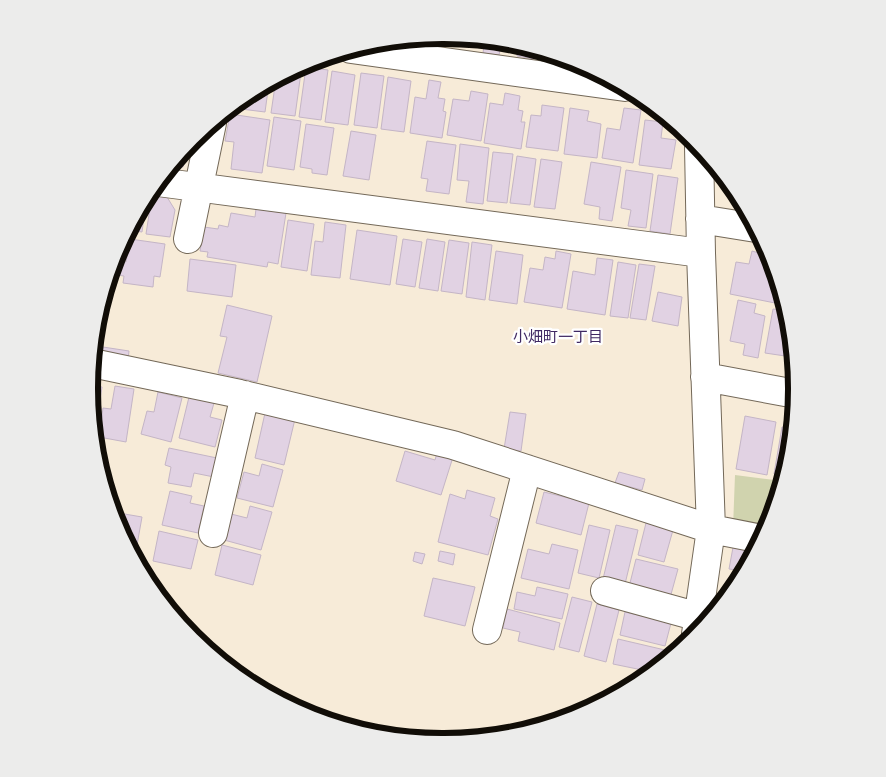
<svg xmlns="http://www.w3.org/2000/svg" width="886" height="777" font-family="'Libre Baskerville','Noto Sans JP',serif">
	<rect width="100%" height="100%" fill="#f7ebd8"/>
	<path fill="#d0d3ae" d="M 735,475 L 783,481 L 769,524 L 751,558 L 754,545 L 733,528 Z"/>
	<path fill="#e1d2e3" stroke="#c4b5c6" d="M 443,35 L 448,35 L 446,45 L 421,42 L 422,37 Z
		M 485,39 L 502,41 L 499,55 L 483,53 Z
		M 514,42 L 535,49 L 534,59 L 517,56 L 518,45 L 514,45 Z
		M 551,54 L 569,59 L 569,62 L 551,60 Z
		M 302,65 L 295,116 L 271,113 L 276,79 Z
		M 306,67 L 328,70 L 321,120 L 299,117 Z
		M 332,71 L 355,75 L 348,125 L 325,122 Z
		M 361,73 L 384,76 L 377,128 L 354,125 Z
		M 388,77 L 411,81 L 404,132 L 381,129 Z
		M 429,80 L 441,82 L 438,98 L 445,99 L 443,111 L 446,112 L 442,138 L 410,133 L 415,97 L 426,99 Z
		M 269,83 L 265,112 L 233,108 L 233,106 L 247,94 Z
		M 471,91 L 488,94 L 481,141 L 447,135 L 453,99 L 469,101 Z
		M 505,93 L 520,96 L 518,110 L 523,111 L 521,122 L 525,122 L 521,149 L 484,143 L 490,103 L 503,105 Z
		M 542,105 L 564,108 L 558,151 L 526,147 L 531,115 L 541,116 Z
		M 570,108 L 589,111 L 587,121 L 601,124 L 597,158 L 564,154 Z
		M 624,108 L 641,110 L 633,163 L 602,158 L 607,128 L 620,130 Z
		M 230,114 L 270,120 L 262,173 L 231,169 L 234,142 L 225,141 Z
		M 274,117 L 301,121 L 294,170 L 267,166 Z
		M 645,120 L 663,122 L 661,138 L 676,140 L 671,169 L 639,165 Z
		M 306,124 L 334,128 L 327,175 L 312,173 L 312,169 L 300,167 Z
		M 351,131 L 376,135 L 369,180 L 343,176 Z
		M 427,141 L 456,145 L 449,194 L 426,191 L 428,179 L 421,178 Z
		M 460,144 L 489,148 L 483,204 L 466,202 L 469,181 L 457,180 Z
		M 185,148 L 183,167 L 174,166 L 173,174 L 165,172 Z
		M 493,152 L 513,154 L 507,203 L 487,201 Z
		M 517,156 L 536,159 L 530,205 L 510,203 Z
		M 541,159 L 562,162 L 555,209 L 534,207 Z
		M 591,162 L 621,167 L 612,221 L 599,219 L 600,207 L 584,204 Z
		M 626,170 L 653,174 L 646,228 L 628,226 L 631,210 L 621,208 Z
		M 658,175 L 678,178 L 670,234 L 650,231 Z
		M 152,195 L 167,197 L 175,210 L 170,237 L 146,234 Z
		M 147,196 L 142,232 L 129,230 Z
		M 256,209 L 286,213 L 278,264 L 268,262 L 267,267 L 207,257 L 208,252 L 200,251 L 204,227 L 218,229 L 219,225 L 228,227 L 231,213 L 255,217 Z
		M 288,220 L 314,224 L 307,271 L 281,267 Z
		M 325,222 L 346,225 L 340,278 L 311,275 L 315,241 L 323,242 Z
		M 357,230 L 397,236 L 390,285 L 350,279 Z
		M 130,239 L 165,244 L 160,277 L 154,276 L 153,287 L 123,283 L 124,276 L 117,275 L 119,262 L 126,262 Z
		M 403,239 L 422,242 L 415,287 L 396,284 Z
		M 427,239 L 445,242 L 438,291 L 419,288 Z
		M 449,240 L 469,243 L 462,294 L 441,291 Z
		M 472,242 L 492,245 L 485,300 L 466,297 Z
		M 761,244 L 765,244 L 770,253 L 785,305 L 730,294 L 736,262 L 749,264 L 752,251 L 759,253 Z
		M 496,251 L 523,255 L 517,304 L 489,300 Z
		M 556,251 L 571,254 L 562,308 L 524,302 L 530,268 L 543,270 L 545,257 L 555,259 Z
		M 597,258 L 613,260 L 605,315 L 567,309 L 573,271 L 595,275 Z
		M 190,259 L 236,265 L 232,297 L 187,291 Z
		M 618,262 L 636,265 L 628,318 L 610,316 Z
		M 639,264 L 655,266 L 646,320 L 630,318 Z
		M 658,292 L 682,297 L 678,326 L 652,321 Z
		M 738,300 L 756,304 L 754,313 L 765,316 L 758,358 L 743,355 L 745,344 L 730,341 Z
		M 227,305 L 272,316 L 257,382 L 218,373 L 227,337 L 220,336 Z
		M 773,309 L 787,311 L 790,320 L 793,351 L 792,357 L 765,353 Z
		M 103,347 L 129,351 L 128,360 L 102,356 Z
		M 90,385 L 102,387 L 94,437 L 90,388 Z
		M 115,386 L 134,389 L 126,442 L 99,437 L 103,408 L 111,409 Z
		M 158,392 L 182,398 L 171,442 L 141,434 L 147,411 L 154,412 Z
		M 189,397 L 214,403 L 210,417 L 222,420 L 215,447 L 179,438 Z
		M 510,412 L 526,414 L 521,451 L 504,449 Z
		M 265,413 L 295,419 L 284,465 L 255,458 Z
		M 745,416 L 776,422 L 767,475 L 736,469 Z
		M 782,427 L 792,429 L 790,458 L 784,476 L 774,474 Z
		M 169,448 L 217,458 L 214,477 L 194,473 L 191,487 L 168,483 L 171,467 L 165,465 Z
		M 405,451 L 435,460 L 437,453 L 453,457 L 441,495 L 396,481 Z
		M 262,464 L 283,470 L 273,507 L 237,498 L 244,472 L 259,476 Z
		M 619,472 L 645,479 L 642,490 L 615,483 Z
		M 467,490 L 495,498 L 490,516 L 498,519 L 488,555 L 438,542 L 450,494 L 465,499 Z
		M 170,491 L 192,496 L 190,503 L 204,506 L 198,533 L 162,525 Z
		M 544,492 L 589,503 L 581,535 L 536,523 Z
		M 250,506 L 272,512 L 261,550 L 224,540 L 231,514 L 247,518 Z
		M 113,512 L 142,517 L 137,545 L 127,543 L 116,524 Z
		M 646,523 L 673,530 L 664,562 L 638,555 Z
		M 589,525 L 610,530 L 599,578 L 578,573 Z
		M 616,525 L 638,530 L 625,584 L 603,579 Z
		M 159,531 L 198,540 L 191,569 L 153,561 Z
		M 734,542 L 751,544 L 747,566 L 744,571 L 729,569 Z
		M 552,544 L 578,550 L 569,589 L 521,578 L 528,549 L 549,554 Z
		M 222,545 L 261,555 L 253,585 L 215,575 Z
		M 440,551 L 455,554 L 453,565 L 438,561 Z
		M 415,552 L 425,554 L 422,564 L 413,561 Z
		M 636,559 L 678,569 L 670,598 L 629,587 Z
		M 433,578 L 475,587 L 465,626 L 424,616 Z
		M 537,587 L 568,594 L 562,619 L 514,609 L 517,592 L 535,596 Z
		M 572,597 L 592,602 L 579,652 L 559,647 Z
		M 597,604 L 619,610 L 606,662 L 584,656 Z
		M 507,609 L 560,623 L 554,650 L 518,641 L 520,632 L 503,628 Z
		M 625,612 L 671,623 L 665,646 L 620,635 Z
		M 618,639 L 665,650 L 662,664 L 652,672 L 613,664 Z"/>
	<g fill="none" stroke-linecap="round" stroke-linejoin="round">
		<g stroke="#736858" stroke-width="30">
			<path id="minor" d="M 351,49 L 625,87
				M 158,182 L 701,253
				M 700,219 L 756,228
				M 188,239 L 212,123
				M 92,363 L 240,394 L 453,445 L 711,529 L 762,539
				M 705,377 L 796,394
				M 213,533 L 245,395
				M 605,591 L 699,617
				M 487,630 L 527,469
				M 696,634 L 711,529 L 701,253 L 699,146"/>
		</g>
		<use href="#minor" stroke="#fff" stroke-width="28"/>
	</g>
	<g text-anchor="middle" stroke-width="4.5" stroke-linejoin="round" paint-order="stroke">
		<g font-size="15" fill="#402963" stroke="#fff">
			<text x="558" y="342">小畑町一丁目</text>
		</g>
	</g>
	<path d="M0 0H886V777H0ZM442 44H444A344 344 0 0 1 788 388V389A344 344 0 0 1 444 733H442A344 344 0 0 1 98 389V388A344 344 0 0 1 442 44Z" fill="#ececeb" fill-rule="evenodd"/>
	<path fill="none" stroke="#110d07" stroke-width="6" d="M442 44H444A344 344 0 0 1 788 388V389A344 344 0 0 1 444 733H442A344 344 0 0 1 98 389V388A344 344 0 0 1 442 44Z"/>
</svg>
